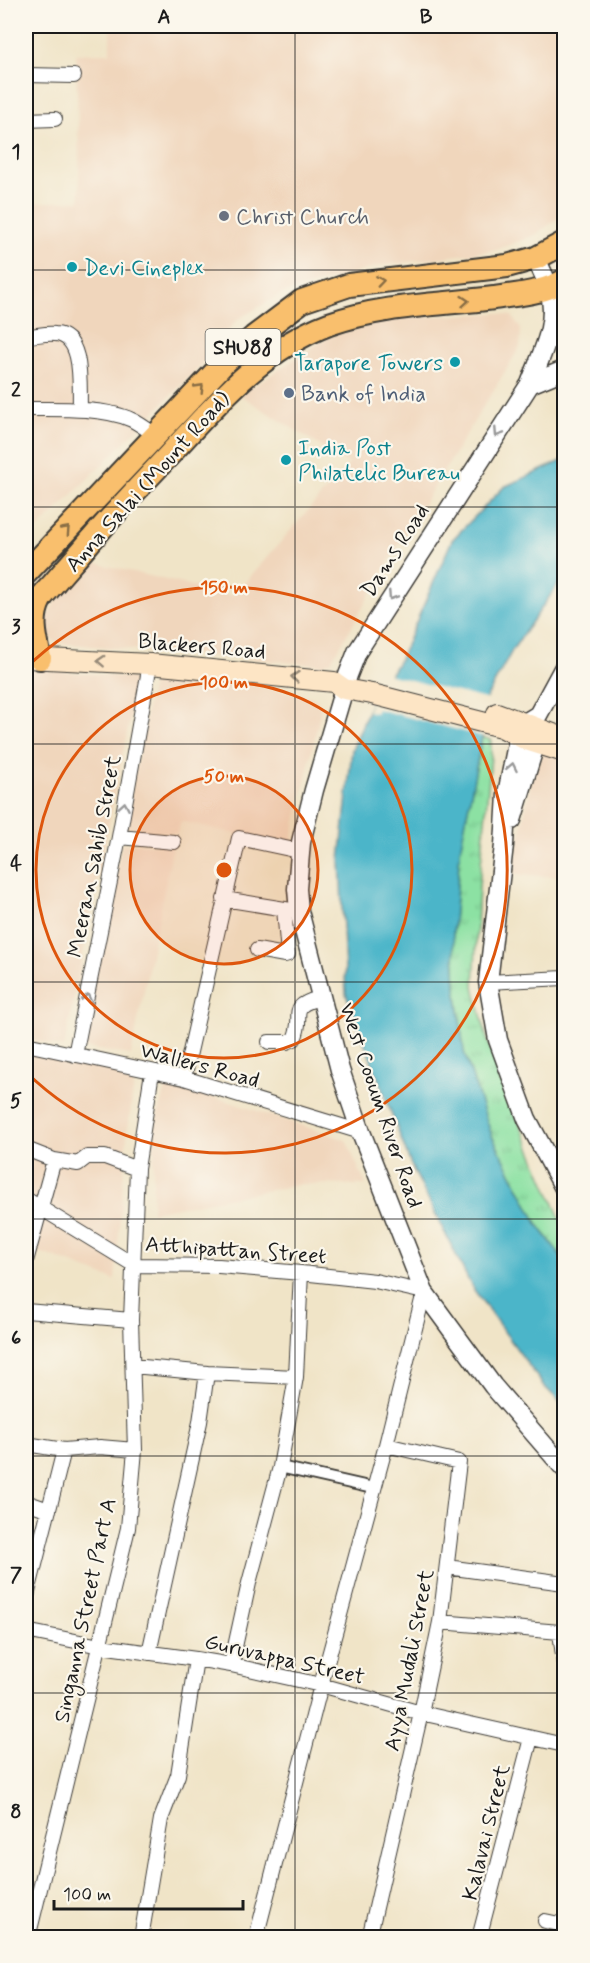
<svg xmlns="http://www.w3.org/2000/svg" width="590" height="1963" font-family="Mynerve,sans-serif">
	<defs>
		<pattern id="park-tufts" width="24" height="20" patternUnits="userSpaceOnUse" patternTransform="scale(1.5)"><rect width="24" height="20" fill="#8ce1a3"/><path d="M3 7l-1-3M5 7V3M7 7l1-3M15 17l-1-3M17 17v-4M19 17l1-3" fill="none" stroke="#78c08c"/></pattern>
	</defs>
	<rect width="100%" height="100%" fill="#fbf7ec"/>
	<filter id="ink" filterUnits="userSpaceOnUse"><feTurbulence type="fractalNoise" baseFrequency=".0167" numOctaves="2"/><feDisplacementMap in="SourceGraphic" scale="12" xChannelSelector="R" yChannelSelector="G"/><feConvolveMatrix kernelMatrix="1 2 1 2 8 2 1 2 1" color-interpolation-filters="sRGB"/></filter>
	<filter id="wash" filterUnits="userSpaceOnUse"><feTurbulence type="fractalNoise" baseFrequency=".008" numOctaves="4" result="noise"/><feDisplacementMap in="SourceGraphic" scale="24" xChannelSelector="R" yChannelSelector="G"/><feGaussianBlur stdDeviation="1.35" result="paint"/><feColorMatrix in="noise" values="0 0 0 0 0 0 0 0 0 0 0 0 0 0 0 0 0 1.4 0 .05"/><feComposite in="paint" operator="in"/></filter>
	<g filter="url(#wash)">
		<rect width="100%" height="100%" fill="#f0e4c7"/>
		<path fill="#f0d6bc" d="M 110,26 L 564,26 L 564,214 L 535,235 L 496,250 L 379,266 L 281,294 L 237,320 L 199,367 L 26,541 L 26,203 L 80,201 L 76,54 L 110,53 Z
			M 498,313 L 512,316 L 521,329 L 520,347 L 397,547 L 351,628 L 331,661 L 322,665 L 57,643 L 46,635 L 46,620 L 61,590 L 87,561 L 233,596 L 349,464 L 240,395 L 330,336 L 390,319 Z
			M 31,669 L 138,678 L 64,1048 L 26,1038 L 26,692 Z
			M 152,683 L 239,683 L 312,697 L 320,705 L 320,715 L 290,847 L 181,821 L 177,834 L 124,830 Z
			M 546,752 L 564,758 L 564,877 L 512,874 L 533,774 L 539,761 Z
			M 122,843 L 173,846 L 131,1055 L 79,1047 Z
			M 26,1047 L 135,1076 L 127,1134 L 115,1280 L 37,1251 L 26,1249 Z
			M 168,1082 L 346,1140 L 366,1185 L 302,1184 L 152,1212 L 155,1123 Z"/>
		<path fill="url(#park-tufts)" stroke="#547e60" stroke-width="1.5" d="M 482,737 L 491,740 L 491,756 L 479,886 L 474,987 L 487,1039 L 506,1091 L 559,1216 L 564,1224 L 564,1260 L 538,1225 L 492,1136 L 464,1052 L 456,987 L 453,934 L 460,850 Z"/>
		<path fill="#4bb5c9" stroke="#346872" stroke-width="1.5" d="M 564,460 L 564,576 L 513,649 L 483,704 L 482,737 L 460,850 L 453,934 L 456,987 L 464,1052 L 492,1136 L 538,1225 L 564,1260 L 564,1406 L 543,1385 L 472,1287 L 411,1165 L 346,994 L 340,860 L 352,750 L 368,711 L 373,695 L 390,675 L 401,657 L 452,540 L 504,487 Z"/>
		<path fill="#f0e4c7" d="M 387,674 L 489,700 L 486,704 L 485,737 L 377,709 L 375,713 L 368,711 L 374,688 Z"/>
	</g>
	<g filter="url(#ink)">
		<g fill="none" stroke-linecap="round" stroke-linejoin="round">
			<g stroke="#3c3a36" stroke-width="14">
				<path id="pedestrian" d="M 280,1467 L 373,1488"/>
			</g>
			<g stroke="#3c3a36" stroke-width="16">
				<path id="minor" d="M 26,75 L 74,76
					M 26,120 L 55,119
					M 26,336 C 35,336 45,333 55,334 C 85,335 79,388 80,409
					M 26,409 C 56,409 104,407 132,420 C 140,424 148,430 155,435
					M 119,837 L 174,842
					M 224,899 L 291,910
					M 257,950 L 285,955 L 288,954 L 284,909
					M 488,982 L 564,978
					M 269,1042 L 287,1042 L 294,1039 C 306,1014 285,1007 320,998
					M 26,1044 L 184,1078 L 361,1132
					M 75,1055 L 119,837 L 150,664
					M 184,1078 L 239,838 L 299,851
					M 26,1149 L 54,1160 L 78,1164 L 87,1157 L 105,1157 L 137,1169
					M 26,1199 L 134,1265 L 219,1266 L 301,1273 L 375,1281 L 424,1292 L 386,1445 L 321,1685 L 256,1938
					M 26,1261 L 54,1160
					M 26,1311 L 131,1320
					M 133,1366 L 207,1373 L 296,1377
					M 26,1444 L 64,1450 L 100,1447 L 135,1450
					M 26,1502 L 49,1510
					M 447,1567 L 564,1583
					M 26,1600 L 64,1450
					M 440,1622 L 560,1632 L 564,1664
					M 26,1631 L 100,1646 L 196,1659 L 231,1665 L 321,1685 L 421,1713 L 564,1745
					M 149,1653 L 200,1422 L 207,1373
					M 231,1665 L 249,1583 L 280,1467 L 296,1377 L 301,1273
					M 545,1921 L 564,1925
					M 28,1938 L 128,1528 L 135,1450 L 131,1320 L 137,1169 L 152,1072
					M 141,1938 L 161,1819 L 178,1775 L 196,1659
					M 369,1938 L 421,1713 L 440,1622 L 459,1462 L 386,1445
					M 479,1938 L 531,1738"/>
			</g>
			<g stroke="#3c3a36" stroke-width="21">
				<path id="tertiary" d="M 536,258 C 540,268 546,278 549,289 C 559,323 542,352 530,384 L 357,652 L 348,675 L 314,790 L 301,842 L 297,889 L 299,911 L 340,1070 L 361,1132 L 424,1292 L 493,1386 L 564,1468
					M 530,384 L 564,370
					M 564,667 L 538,715 L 525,723 L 517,744 L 507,794 L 504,845 L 488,982 L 498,1040 L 527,1119 L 564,1188
					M 512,820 L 540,729"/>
			</g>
			<g stroke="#3c3a36" stroke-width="22">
				<path id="secondary" d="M 26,658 L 150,664 L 334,682 L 344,689 L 372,694 L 501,727 L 526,740 L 564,752
					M 497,713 L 564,738"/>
			</g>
			<g stroke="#3c3a36" stroke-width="26">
				<path id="primary" d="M 26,573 L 225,362 L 254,337 L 302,301 L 349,285 L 507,266 L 536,258 L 564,243
					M 40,658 C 36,639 30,619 40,600 C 43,594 50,588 54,583 C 65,570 76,558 87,545 C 113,514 141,485 169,455 C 216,404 262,349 329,324 C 382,305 439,305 494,298 C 519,294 542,293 564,281"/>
			</g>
			<use href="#pedestrian" stroke="#fff" stroke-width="10"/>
			<use href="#minor" stroke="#fff" stroke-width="14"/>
			<use href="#tertiary" stroke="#fff" stroke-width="18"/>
			<use href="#secondary" stroke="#fde5c5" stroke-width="20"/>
			<use href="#primary" stroke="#f9bf6d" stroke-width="22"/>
		</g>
		<defs><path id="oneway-chevron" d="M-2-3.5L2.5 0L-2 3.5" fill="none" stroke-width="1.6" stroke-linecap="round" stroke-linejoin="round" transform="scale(1.5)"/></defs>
		<g stroke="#8a6e44">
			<use href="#oneway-chevron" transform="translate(380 281) rotate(-8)"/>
			<use href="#oneway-chevron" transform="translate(465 301) rotate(-5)"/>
			<use href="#oneway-chevron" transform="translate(200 388) rotate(-46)"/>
			<use href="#oneway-chevron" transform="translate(66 530) rotate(-47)"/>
		</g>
		<g stroke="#999">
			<use href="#oneway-chevron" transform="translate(498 433) rotate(123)"/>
			<use href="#oneway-chevron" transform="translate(392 596) rotate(123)"/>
			<use href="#oneway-chevron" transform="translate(512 767) rotate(-79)"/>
			<use href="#oneway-chevron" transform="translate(124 806) rotate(-80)"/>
			<use href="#oneway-chevron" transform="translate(87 998) rotate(-79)"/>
		</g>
		<g stroke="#988b79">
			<use href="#oneway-chevron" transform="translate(101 661) rotate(-177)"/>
			<use href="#oneway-chevron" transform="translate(295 677) rotate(-174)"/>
		</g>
	</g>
	<path fill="none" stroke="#1c1c1c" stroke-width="1.5" stroke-opacity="0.55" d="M 295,26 L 295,1938M 26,270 L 564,270M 26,507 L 564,507M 26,744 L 564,744M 26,982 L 564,982M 26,1219 L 564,1219M 26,1456 L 564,1456M 26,1693 L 564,1693"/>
	<circle cx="224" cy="870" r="94" fill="#de560d" fill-opacity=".12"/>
	<g fill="none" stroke="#de560d" stroke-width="3">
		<circle cx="224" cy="870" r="94"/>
		<circle cx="224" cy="870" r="188"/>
		<path d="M26 668A283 283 0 1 1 26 1072"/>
	</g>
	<circle fill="#6b7280" stroke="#fbf7ec" stroke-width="2" cx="224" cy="216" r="6"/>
	<g fill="#0f9aa8" stroke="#fbf7ec" stroke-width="2">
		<circle cx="72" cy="267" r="6"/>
		<circle cx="455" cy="362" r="6"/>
		<circle cx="286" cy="460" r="6"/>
	</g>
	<circle fill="#5c6f8a" stroke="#fbf7ec" stroke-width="2" cx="289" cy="393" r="6"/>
	<g text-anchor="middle" stroke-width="4.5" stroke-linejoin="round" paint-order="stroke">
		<rect fill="#fbf7ec" stroke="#5f5e5a" stroke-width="1.5" x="205.5" y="329" width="75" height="36" rx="4.5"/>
		<g font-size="21" font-weight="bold" fill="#1c1c1c">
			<text x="243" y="354">SHU88</text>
		</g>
		<g font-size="22" fill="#5b616d" stroke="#fbf7ec" text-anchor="start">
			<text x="236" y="224">Christ Church</text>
		</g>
		<g font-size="22" fill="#0d838f" stroke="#fbf7ec" text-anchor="start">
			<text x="84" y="275">Devi Cineplex</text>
			<text x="443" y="370" text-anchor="end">Tarapore Towers</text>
			<text x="298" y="455">India Post<tspan x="298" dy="25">Philatelic Bureau</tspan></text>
		</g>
		<g font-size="22" fill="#4e5e75" stroke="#fbf7ec" text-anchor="start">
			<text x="301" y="401">Bank of India</text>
		</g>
		<g font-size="22" fill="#1c1c1c" stroke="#fbf7ec">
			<text transform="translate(147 481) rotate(-48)" y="8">Anna Salai (Mount Road)</text>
			<text transform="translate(394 550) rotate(-57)" y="8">Dams Road</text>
			<text transform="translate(202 645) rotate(5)" y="8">Blackers Road</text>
			<text transform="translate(93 856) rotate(-79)" y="8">Meeran Sahib Street</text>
			<text transform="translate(200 1064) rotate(15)" y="8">Wallers Road</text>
			<text transform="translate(382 1105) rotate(71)" y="8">West Cooum River Road</text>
			<text transform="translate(236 1249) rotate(4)" y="8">Atthipattan Street</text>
			<text transform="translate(84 1610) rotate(-78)" y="8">Singanna Street Part A</text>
			<text transform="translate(285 1658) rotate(13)" y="8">Guruvappa Street</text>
			<text transform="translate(408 1660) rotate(-79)" y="8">Ayya Mudali Street</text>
			<text transform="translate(485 1832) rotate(-76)" y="8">Kalavai Street</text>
		</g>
	</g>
	<circle cx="224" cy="870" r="9" fill="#de560d" stroke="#fbf7ec" stroke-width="3"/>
	<g font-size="18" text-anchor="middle" font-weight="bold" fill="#de560d" stroke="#fbf7ec" stroke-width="4.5" stroke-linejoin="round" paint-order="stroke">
		<text x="224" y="593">150 m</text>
		<text x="224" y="688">100 m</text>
		<text x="224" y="782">50 m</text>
	</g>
	<rect width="590" height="1963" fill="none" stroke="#fbf7ec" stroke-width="66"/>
	<path d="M54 1900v9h189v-9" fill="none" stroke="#1c1c1c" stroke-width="3"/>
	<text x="63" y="1900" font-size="18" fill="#1c1c1c" stroke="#fbf7ec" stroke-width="4.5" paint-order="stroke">100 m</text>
	<rect x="33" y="33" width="524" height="1897" fill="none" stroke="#1c1c1c" stroke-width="2"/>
	<g font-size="20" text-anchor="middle" font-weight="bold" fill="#1c1c1c">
		<text x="164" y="23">A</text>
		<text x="426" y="23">B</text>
		<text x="16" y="158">1</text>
		<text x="16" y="396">2</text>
		<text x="16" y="633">3</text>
		<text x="16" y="870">4</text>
		<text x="16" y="1107">5</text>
		<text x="16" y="1344">6</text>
		<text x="16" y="1581">7</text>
		<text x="16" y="1818">8</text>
	</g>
</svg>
